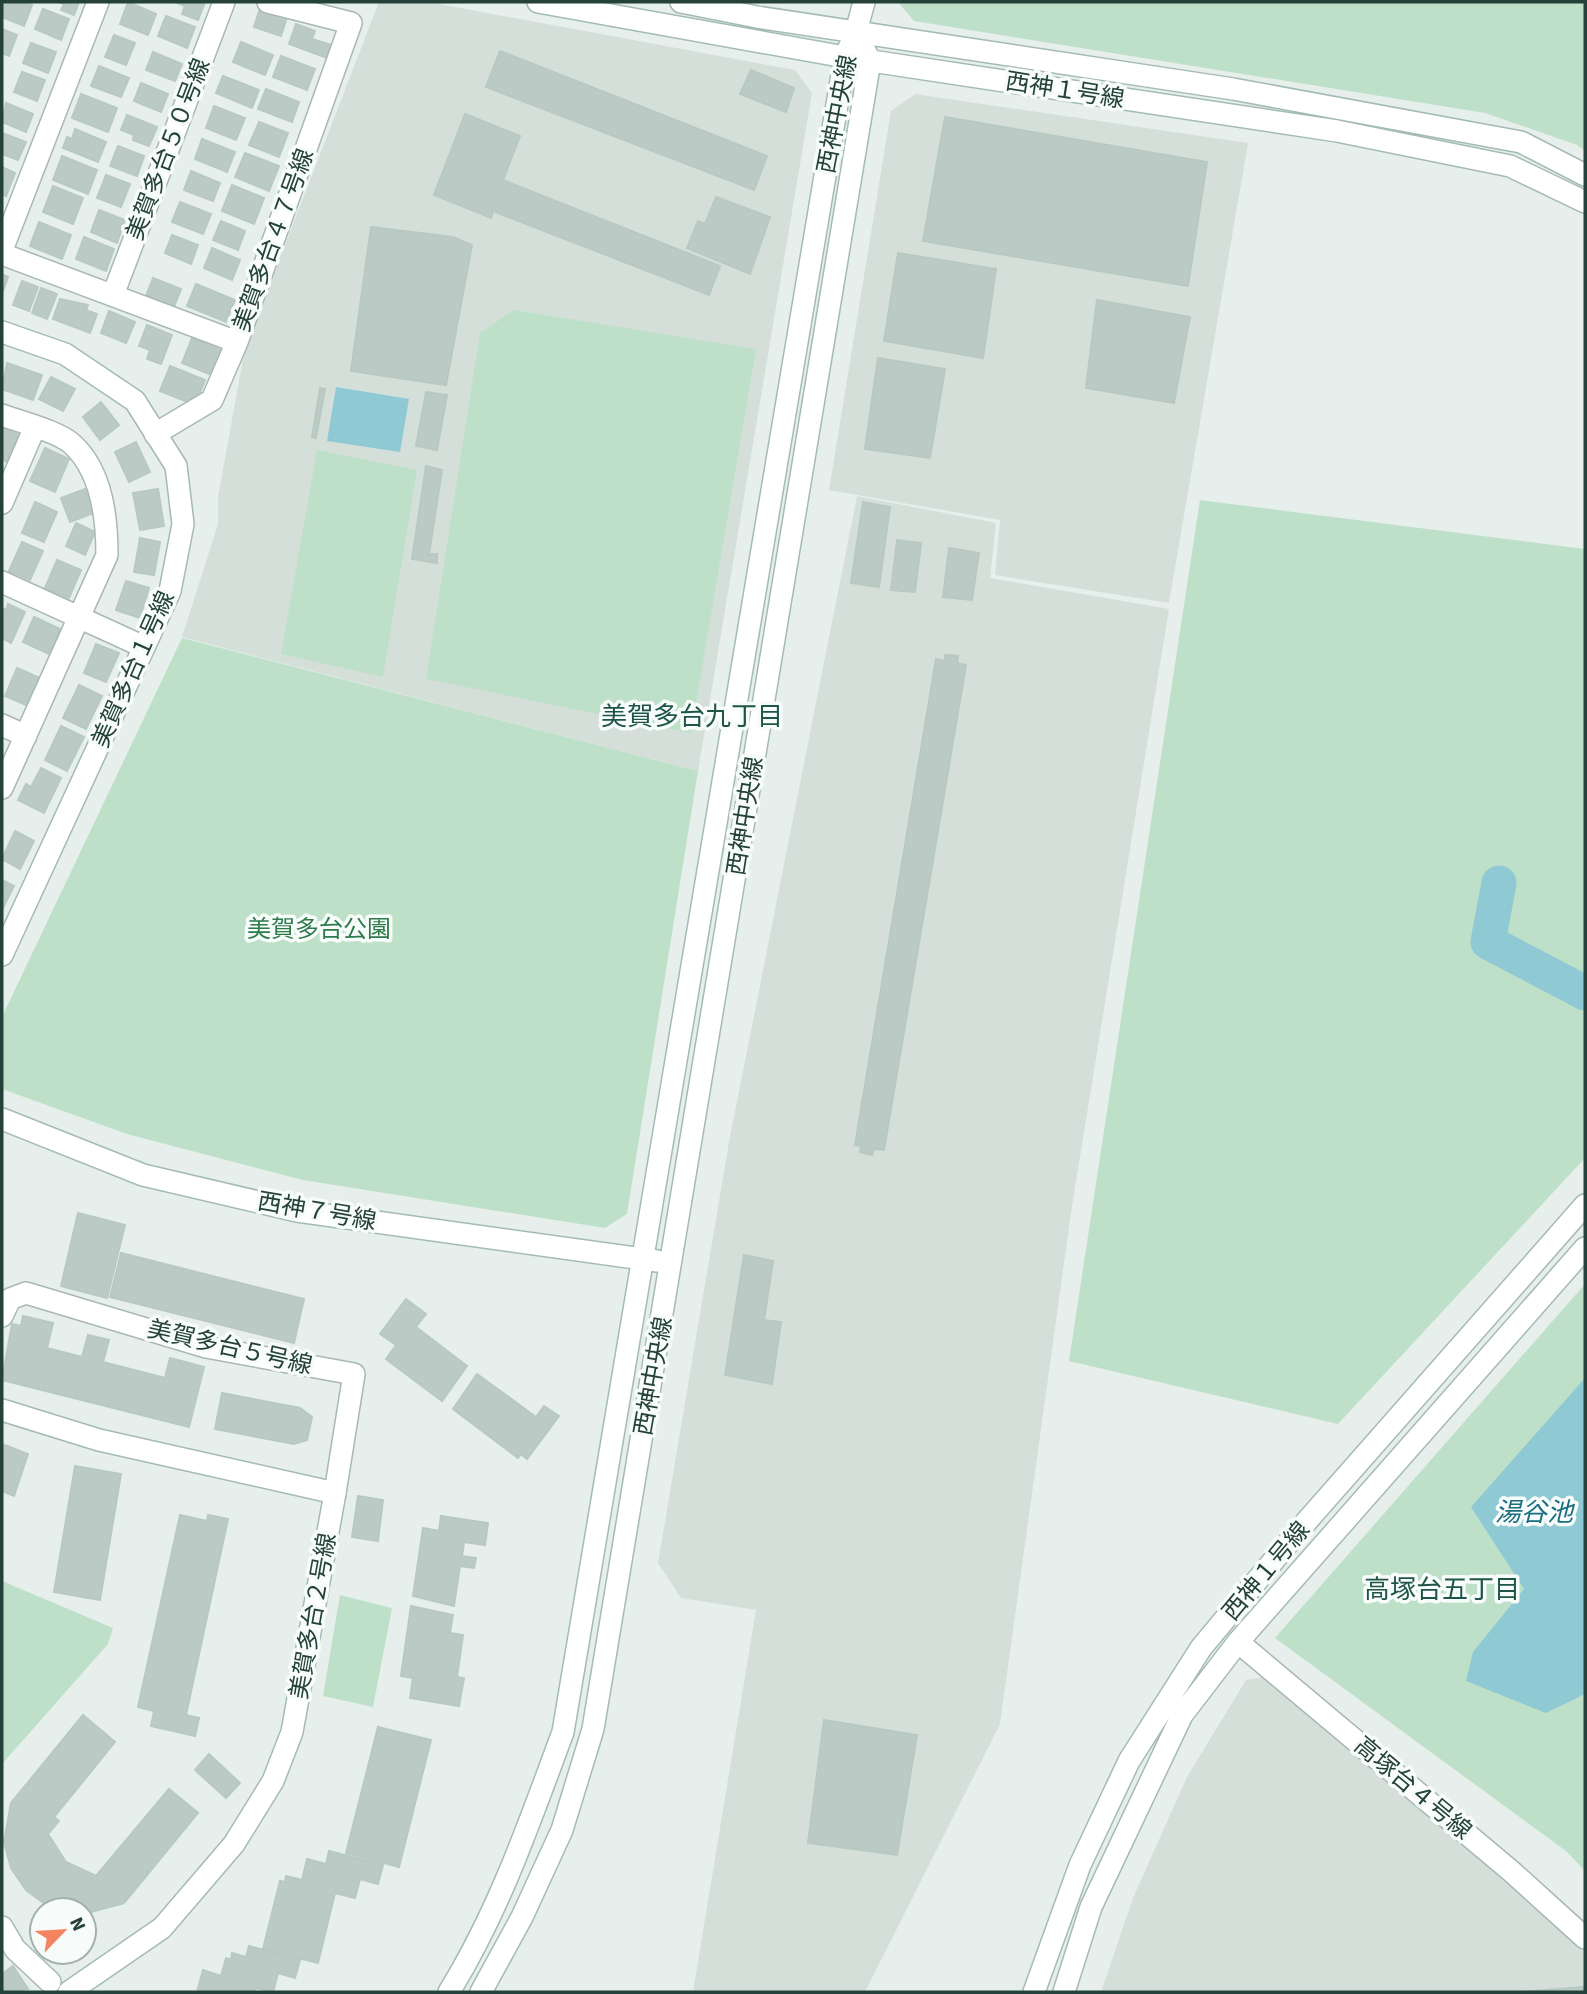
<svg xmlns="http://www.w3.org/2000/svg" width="1587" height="1994" font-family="'Source Sans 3','Noto Sans JP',sans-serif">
	<rect width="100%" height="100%" fill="#e6efeb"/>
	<path fill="#d4dfda" d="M 379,2 L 428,2 L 795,70 L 812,93 L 698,771 L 182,637 L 218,524 L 218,497 L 245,348 Z
		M 915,94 L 1248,143 L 1169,603 L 995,575 L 1000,520 L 829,490 L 891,111 Z
		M 857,496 L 996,523 L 990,578 L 1169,609 L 1072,1206 L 1000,1724 L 865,1992 L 693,1992 L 756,1610 L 681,1598 L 658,1563 L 729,1142 Z
		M 1270,1676 L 1585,1929 L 1585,1992 L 1101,1992 L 1133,1898 L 1187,1777 L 1246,1680 Z"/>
	<path fill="#bfe0c8" d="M 898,2 L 1585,2 L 1585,151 L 1577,145 L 1485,113 L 914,21 Z
		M 514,310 L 756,349 L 691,733 L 426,679 L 480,333 Z
		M 317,450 L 417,470 L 383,677 L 281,654 Z
		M 1200,500 L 1585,549 L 1585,1158 L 1338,1424 L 1069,1361 Z
		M 182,638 L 698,771 L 627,1214 L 605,1228 L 303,1180 L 127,1134 L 2,1089 L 2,1017 Z
		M 1585,1284 L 1585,1871 L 1566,1851 L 1275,1638 Z
		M 2,1581 L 113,1628 L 108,1644 L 2,1764 Z
		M 340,1595 L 392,1608 L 373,1707 L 323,1696 Z"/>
	<path fill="#8ec9d4" d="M 336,387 L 409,399 L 400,452 L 327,441 Z
		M 1585,1378 L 1585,1694 L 1546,1713 L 1466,1681 L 1473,1652 L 1524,1589 L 1471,1507 Z"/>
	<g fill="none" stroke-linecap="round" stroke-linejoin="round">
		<path stroke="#8ec9d4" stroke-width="35" d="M 1499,883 L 1488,942 L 1585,993"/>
	</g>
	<path fill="#bbcac4" stroke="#b8c9c2" stroke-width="2" d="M 2,2 L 23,2 L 32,5 L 24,26 L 2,17 Z
		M 58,2 L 79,2 L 74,15 L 61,10 L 64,4 Z
		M 128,2 L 156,14 L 148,35 L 120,24 Z
		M 175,2 L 205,2 L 198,20 L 182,14 L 185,6 Z
		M 260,8 L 287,17 L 281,36 L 254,27 Z
		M 43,9 L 69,19 L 61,40 L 35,29 Z
		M 166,16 L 195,27 L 187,48 L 158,36 Z
		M 296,24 L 315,31 L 312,39 L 331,45 L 327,58 L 289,44 Z
		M 2,29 L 17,35 L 9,56 L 2,53 Z
		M 114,35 L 135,43 L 126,65 L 105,57 Z
		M 241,42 L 273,55 L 265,75 L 233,62 Z
		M 31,43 L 56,52 L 48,73 L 23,63 Z
		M 500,51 L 767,156 L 754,190 L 486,87 Z
		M 153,52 L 182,64 L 175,81 L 146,70 Z
		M 281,56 L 315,69 L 307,90 L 273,77 Z
		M 99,66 L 129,78 L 121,97 L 91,86 Z
		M 751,70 L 794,88 L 786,112 L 740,94 Z
		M 22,72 L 45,80 L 37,101 L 14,92 Z
		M 223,76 L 259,90 L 252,108 L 216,93 Z
		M 141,83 L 168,94 L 161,112 L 134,101 Z
		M 266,89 L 299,102 L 292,122 L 258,109 Z
		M 81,94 L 117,108 L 108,132 L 72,118 Z
		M 6,103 L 33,114 L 26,132 L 2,122 Z
		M 214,106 L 245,118 L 236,140 L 206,128 Z
		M 465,114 L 520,136 L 503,180 L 720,266 L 709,295 L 493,211 L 491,218 L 434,195 Z
		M 127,115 L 157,127 L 149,146 L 133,140 L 134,135 L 121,130 Z
		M 945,117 L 1207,162 L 1188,286 L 923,241 Z
		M 259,122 L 288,133 L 279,157 L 249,145 Z
		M 75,129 L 106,142 L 98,162 L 63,148 L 67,137 L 72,139 Z
		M 2,133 L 26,142 L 18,160 L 2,154 Z
		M 202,139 L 235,152 L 227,172 L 195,159 Z
		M 118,146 L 144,156 L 137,176 L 110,166 Z
		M 245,153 L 279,166 L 269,191 L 235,177 Z
		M 62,156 L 97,170 L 88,194 L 53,180 Z
		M 2,167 L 15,173 L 6,196 L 2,194 Z
		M 191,171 L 220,183 L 213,201 L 184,190 Z
		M 106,175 L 130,184 L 121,207 L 97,198 Z
		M 232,185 L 264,198 L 254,224 L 222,211 Z
		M 53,186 L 83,198 L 73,224 L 43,212 Z
		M 716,197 L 770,217 L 750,274 L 687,248 L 698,221 L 705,224 Z
		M 180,202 L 211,214 L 203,234 L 172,222 Z
		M 99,210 L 125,220 L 117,243 L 91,232 Z
		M 221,221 L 245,231 L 238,250 L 213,240 Z
		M 39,222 L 71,235 L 62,259 L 30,246 Z
		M 371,227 L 453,237 L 472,245 L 446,385 L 351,371 Z
		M 172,235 L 198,245 L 191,264 L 165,253 Z
		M 84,237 L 114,249 L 106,271 L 76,259 Z
		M 212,248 L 240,260 L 232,280 L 204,268 Z
		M 898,253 L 996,269 L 983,358 L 884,341 Z
		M 2,274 L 8,277 L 2,294 Z
		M 153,278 L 181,289 L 174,307 L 146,296 Z
		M 22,281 L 38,287 L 29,311 L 13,305 Z
		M 196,284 L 235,300 L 226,322 L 187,306 Z
		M 41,288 L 57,294 L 47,319 L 32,313 Z
		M 60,299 L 88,305 L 86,310 L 97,314 L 90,333 L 53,319 Z
		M 1097,300 L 1190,317 L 1174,403 L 1086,388 Z
		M 109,311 L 135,322 L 126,343 L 101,333 Z
		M 147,325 L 172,335 L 161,364 L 147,359 L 150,350 L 139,346 Z
		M 192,338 L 223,351 L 214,376 L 182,363 Z
		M 878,358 L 945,369 L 930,458 L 865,449 Z
		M 7,363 L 42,375 L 33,400 L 2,389 Z
		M 170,366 L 205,380 L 195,405 L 160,391 Z
		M 51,377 L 75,389 L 63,411 L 39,399 Z
		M 320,388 L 325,389 L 316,438 L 312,437 Z
		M 426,392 L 447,395 L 437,450 L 416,446 Z
		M 101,402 L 119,425 L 100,440 L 83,417 Z
		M 2,428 L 19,435 L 7,462 L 2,459 Z
		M 136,442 L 150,472 L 129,482 L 115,452 Z
		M 45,448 L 69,459 L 55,492 L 30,481 Z
		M 426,466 L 442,470 L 429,554 L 437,554 L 437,563 L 412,559 Z
		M 85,489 L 94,513 L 70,522 L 61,498 Z
		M 158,489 L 164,526 L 140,530 L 133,493 Z
		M 35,502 L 57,512 L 44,542 L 22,533 Z
		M 863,502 L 890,507 L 879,587 L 851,583 Z
		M 76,523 L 95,532 L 85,555 L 66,546 Z
		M 140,538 L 160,542 L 154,575 L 134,572 Z
		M 897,540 L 921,543 L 915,592 L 891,590 Z
		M 22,542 L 43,551 L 30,580 L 9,571 Z
		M 949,548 L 979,553 L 972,600 L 943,597 Z
		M 57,560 L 81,570 L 69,598 L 45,588 Z
		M 126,581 L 149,588 L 140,618 L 116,610 Z
		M 8,604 L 25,612 L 11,643 L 2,638 L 2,608 L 6,610 Z
		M 34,617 L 60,629 L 49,654 L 23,642 Z
		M 96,644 L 119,653 L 106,682 L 84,673 Z
		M 945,655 L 958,656 L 957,663 L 966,665 L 884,1150 L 874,1149 L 872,1155 L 860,1152 L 861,1146 L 855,1145 L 936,659 L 945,661 Z
		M 17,668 L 40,678 L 28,706 L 5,696 Z
		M 79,685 L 102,696 L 86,729 L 63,718 Z
		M 61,726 L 84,737 L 67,771 L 45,760 Z
		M 41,768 L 61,778 L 44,813 L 18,800 L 26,784 L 31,787 Z
		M 15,831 L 34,841 L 20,869 L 2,859 Z
		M 2,880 L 14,886 L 2,910 Z
		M 78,1213 L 125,1225 L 107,1298 L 61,1286 Z
		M 121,1253 L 304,1299 L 294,1343 L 110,1297 Z
		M 744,1255 L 773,1261 L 764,1320 L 781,1322 L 772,1384 L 725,1375 Z
		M 406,1299 L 426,1314 L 416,1327 L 467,1366 L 442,1401 L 386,1359 L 396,1345 L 380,1334 Z
		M 23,1316 L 53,1323 L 47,1348 L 82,1357 L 88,1335 L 109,1340 L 103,1362 L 165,1378 L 170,1358 L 204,1367 L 189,1427 L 2,1380 L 12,1324 L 21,1326 Z
		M 477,1374 L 536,1417 L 544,1406 L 559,1416 L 527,1459 L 521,1454 L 518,1458 L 453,1409 Z
		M 222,1393 L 300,1408 L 312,1417 L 307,1440 L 294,1444 L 215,1429 Z
		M 2,1444 L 28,1454 L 14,1496 L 2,1491 Z
		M 75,1466 L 121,1474 L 100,1600 L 54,1592 Z
		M 358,1496 L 383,1500 L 378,1541 L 352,1537 Z
		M 180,1515 L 207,1521 L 208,1515 L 228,1519 L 186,1715 L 199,1718 L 195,1736 L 151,1726 L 154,1711 L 138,1707 Z
		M 441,1516 L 488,1523 L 485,1545 L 464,1542 L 462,1556 L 476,1558 L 474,1568 L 460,1566 L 454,1606 L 413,1596 L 423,1528 L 439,1531 Z
		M 411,1606 L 453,1615 L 450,1633 L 463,1635 L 457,1677 L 464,1678 L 459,1706 L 410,1698 L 413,1678 L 401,1676 Z
		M 83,1715 L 115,1742 L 54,1817 L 59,1821 L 48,1834 L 66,1862 L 96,1876 L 169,1789 L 198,1813 L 124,1903 L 84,1914 L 84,1910 L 58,1910 L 49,1907 L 26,1890 L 11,1868 L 4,1842 L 11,1803 Z
		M 824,1720 L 917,1735 L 897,1855 L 808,1843 Z
		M 378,1727 L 431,1740 L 399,1867 L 346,1853 Z
		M 209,1754 L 240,1783 L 226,1798 L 195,1770 Z
		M 329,1851 L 383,1865 L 378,1884 L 360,1879 L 355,1898 L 335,1893 L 318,1963 L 263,1949 L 280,1881 L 285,1882 L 286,1876 L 302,1880 L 307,1859 L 326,1864 Z
		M 249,1946 L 300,1960 L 295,1978 L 278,1973 L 273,1992 L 256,1988 L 255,1992 L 197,1992 L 203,1970 L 221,1976 L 226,1958 L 231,1960 L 232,1953 L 246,1957 Z
		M 13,1966 L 28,1989 L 2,1992 L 2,1974 Z
		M 1583,1987 L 1584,1992 L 1521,1992 Z"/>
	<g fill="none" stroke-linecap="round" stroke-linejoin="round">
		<g stroke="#a8b8b2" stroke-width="24">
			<path id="street" d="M 2,250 L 98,2
				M 2,254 L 237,342 L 351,23 L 268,2
				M 113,295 L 224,2
				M 2,415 C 20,422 58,431 72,444 C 102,471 107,517 107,555 L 2,788
				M 155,434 L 212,400 L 237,342
				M 2,503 L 35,427
				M 2,582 L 144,647
				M 2,725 L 26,736
				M 2,1316 L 10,1299 L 26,1293 L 206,1347 L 354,1374 L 335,1493
				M 1238,1642 L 1511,1871 L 1585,1938
				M 2,1927 L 15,1949 L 50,1982"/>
		</g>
		<g stroke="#a4bbb3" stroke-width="24">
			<path id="secondary" d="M 538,2 L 845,57 L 1337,131 L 1510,166 L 1585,202
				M 681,2 L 757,17 L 1233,89 L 1521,142 L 1585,175
				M 2,332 L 65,354 L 135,401 L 176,466 L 183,524 L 170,591 L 2,955
				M 2,1119 L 143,1175 L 297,1211 L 657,1261
				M 2,1410 L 99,1440 L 335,1493 L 292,1732 L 273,1781 L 234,1844 L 162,1928 L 69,1992
				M 449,1992 C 499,1911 530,1821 563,1732 L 845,57 L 856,32 L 864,2
				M 481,1992 L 522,1917 L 562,1830 L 593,1729 L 870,61 L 856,32
				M 1034,1992 L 1080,1865 L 1129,1761 L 1201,1648 L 1299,1530 L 1585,1205
				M 1064,1992 L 1091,1907 L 1182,1715 L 1238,1642 L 1585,1248"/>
		</g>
		<use href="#street" stroke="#fff" stroke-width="21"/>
		<use href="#secondary" stroke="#fff" stroke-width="21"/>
	</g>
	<g text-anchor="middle" stroke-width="7" stroke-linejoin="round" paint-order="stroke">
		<g font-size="24" fill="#24423a" stroke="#f7fbf9">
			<text transform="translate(1065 90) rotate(9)" y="8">西神１号線</text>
			<text transform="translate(837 114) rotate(-79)" y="8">西神中央線</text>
			<text transform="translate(168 149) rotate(-69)" y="8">美賀多台５０号線</text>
			<text transform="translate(273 240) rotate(-70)" y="8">美賀多台４７号線</text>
			<text transform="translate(133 669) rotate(-66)" y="8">美賀多台１号線</text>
			<text transform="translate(745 816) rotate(-81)" y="8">西神中央線</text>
			<text transform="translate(317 1211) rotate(10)" y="8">西神７号線</text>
			<text transform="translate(230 1347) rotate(13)" y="8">美賀多台５号線</text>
			<text transform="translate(653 1376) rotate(-80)" y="8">西神中央線</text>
			<text transform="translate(1266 1571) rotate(-50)" y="8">西神１号線</text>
			<text transform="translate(313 1616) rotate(-80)" y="8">美賀多台２号線</text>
			<text transform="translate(1413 1788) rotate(40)" y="8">高塚台４号線</text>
		</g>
		<g font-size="24" fill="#2d7a4b" stroke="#f7fbf9">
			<text x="319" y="937">美賀多台公園</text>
		</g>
		<g font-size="26" fill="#1f5548" stroke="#f7fbf9">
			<text x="692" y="725">美賀多台九丁目</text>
			<text x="1442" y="1598">高塚台五丁目</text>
		</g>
		<g font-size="26" font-style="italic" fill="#1c6f80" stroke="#f7fbf9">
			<text x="1534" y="1521">湯谷池</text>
		</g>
	</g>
	<rect width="1587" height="1994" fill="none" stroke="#24423a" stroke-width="7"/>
	<g transform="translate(63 1931) rotate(65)"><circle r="33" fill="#f7fbf9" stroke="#a3b1ad" stroke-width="2"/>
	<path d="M0-5L12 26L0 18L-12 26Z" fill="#f4845f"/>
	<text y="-10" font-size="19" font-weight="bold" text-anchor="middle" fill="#24423a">N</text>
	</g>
</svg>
